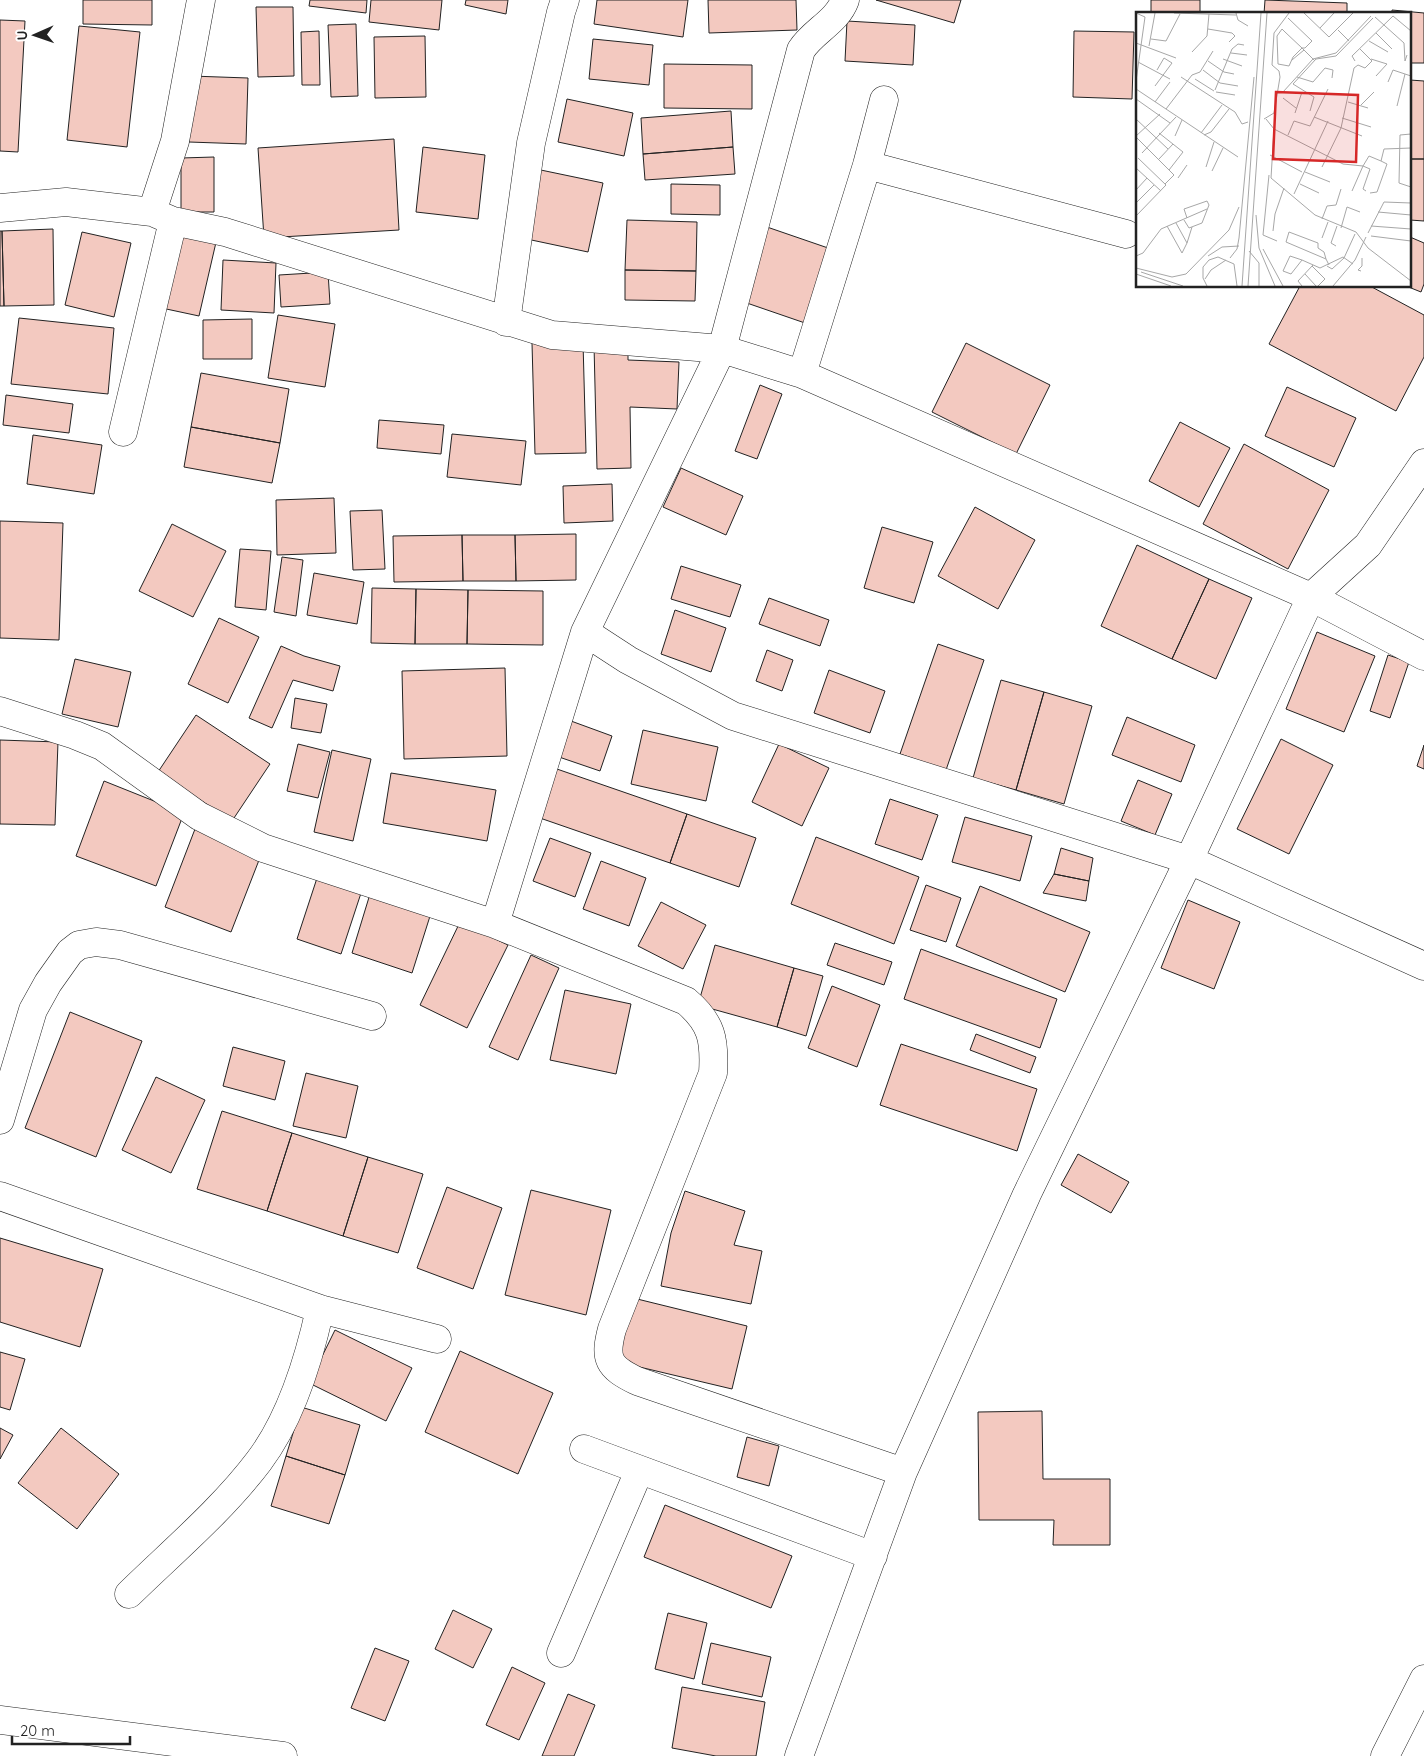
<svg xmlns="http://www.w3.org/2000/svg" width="1424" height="1756" font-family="Quicksand,sans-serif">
	<rect width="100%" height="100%" fill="#fff"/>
	<path fill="#f3c9c0" stroke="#222" d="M 83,0 L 152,0 L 152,25 L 83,24 Z
		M 310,0 L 367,0 L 366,13 L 309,6 Z
		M 371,0 L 442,0 L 439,30 L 369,22 Z
		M 466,0 L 508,0 L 506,14 L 465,5 Z
		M 597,0 L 688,0 L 683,37 L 594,24 Z
		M 708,0 L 796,0 L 797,30 L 709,33 Z
		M 876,0 L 961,0 L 954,23 Z
		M 1151,0 L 1200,0 L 1200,14 L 1151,14 Z
		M 1265,0 L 1347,3 L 1347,14 L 1264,14 Z
		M 256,7 L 293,7 L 294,76 L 258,77 Z
		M 1392,10 L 1424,13 L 1424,63 L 1410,63 L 1410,14 L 1392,14 Z
		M 0,20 L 25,21 L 18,152 L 0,151 Z
		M 847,21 L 915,25 L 913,65 L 845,61 Z
		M 356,24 L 358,96 L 331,97 L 328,25 Z
		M 79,26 L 140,32 L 127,147 L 67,140 Z
		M 319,31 L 320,85 L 302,85 L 301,32 Z
		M 1074,31 L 1134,32 L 1132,99 L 1073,97 Z
		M 425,36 L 426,97 L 375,98 L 374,37 Z
		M 593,39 L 653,45 L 649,85 L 589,79 Z
		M 664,64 L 752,65 L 752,109 L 664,108 Z
		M 191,76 L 248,78 L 246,144 L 189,142 Z
		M 1410,80 L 1424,81 L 1424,159 L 1410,159 Z
		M 567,99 L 633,113 L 624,156 L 558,142 Z
		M 731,111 L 733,147 L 643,154 L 641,118 Z
		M 394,139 L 399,230 L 264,238 L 258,148 Z
		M 423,147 L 485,155 L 478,219 L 416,212 Z
		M 733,147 L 735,174 L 645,180 L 643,154 Z
		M 214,157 L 214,212 L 181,212 L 181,158 Z
		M 1410,159 L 1424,159 L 1424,221 L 1410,220 Z
		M 536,169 L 603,183 L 588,252 L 522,238 Z
		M 671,184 L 720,185 L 720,215 L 671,214 Z
		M 627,220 L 697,222 L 696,271 L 625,270 Z
		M 767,227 L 831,249 L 805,323 L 741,301 Z
		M 175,228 L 217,238 L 199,316 L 157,307 Z
		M 53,229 L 54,305 L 4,306 L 2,231 Z
		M 0,231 L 2,231 L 4,306 L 0,306 Z
		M 82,232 L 131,243 L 114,317 L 65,305 Z
		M 1410,237 L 1424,243 L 1424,284 L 1421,292 L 1406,286 L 1410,286 Z
		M 223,260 L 276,263 L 274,313 L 221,310 Z
		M 625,270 L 696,271 L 695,301 L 625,300 Z
		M 328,272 L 330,304 L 281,307 L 279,275 Z
		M 1300,286 L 1370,286 L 1424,315 L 1424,357 L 1396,411 L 1269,344 Z
		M 278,315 L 335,324 L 325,387 L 268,378 Z
		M 19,318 L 114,328 L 108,394 L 11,384 Z
		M 252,319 L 252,359 L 203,359 L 203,320 Z
		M 583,342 L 586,453 L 535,454 L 532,343 Z
		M 966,343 L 1050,385 L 1016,454 L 932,412 Z
		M 628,344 L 628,360 L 679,362 L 677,409 L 630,407 L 631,468 L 597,469 L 594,345 Z
		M 201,373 L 289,389 L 280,443 L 191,427 Z
		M 760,385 L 782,394 L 757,459 L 735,451 Z
		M 1287,387 L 1356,418 L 1334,467 L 1265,436 Z
		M 6,395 L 73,404 L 69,433 L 3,425 Z
		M 379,420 L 444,425 L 441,454 L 377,448 Z
		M 1180,422 L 1230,448 L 1199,507 L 1149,481 Z
		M 191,427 L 280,443 L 272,483 L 184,467 Z
		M 452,434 L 526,441 L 521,485 L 447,477 Z
		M 33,435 L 102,445 L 94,494 L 27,484 Z
		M 1244,444 L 1329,490 L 1288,569 L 1203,524 Z
		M 681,468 L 743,496 L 726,535 L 663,507 Z
		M 612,484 L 613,521 L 564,523 L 563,486 Z
		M 334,498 L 336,553 L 277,555 L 276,500 Z
		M 975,507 L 1035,540 L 998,609 L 938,576 Z
		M 382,510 L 385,569 L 353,570 L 350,511 Z
		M 0,521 L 63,523 L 59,640 L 0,638 Z
		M 172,524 L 226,551 L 193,617 L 139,591 Z
		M 882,527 L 933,542 L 914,603 L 864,588 Z
		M 576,534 L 576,580 L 516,581 L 515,535 Z
		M 462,535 L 463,581 L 394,582 L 393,536 Z
		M 462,535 L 515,535 L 516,581 L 463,581 Z
		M 1137,545 L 1209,579 L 1172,659 L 1101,626 Z
		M 240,549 L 271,551 L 266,610 L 235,607 Z
		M 282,557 L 303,560 L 296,616 L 274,612 Z
		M 681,566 L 741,585 L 730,617 L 671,599 Z
		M 314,573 L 364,582 L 357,624 L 307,615 Z
		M 1209,579 L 1252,598 L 1216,679 L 1172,659 Z
		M 372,588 L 416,589 L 415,644 L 371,643 Z
		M 416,589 L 468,590 L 467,644 L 415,644 Z
		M 468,590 L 543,591 L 543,645 L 467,644 Z
		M 769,598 L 829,620 L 820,646 L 759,624 Z
		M 675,610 L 726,628 L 711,672 L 661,654 Z
		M 219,618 L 259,637 L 228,703 L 188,684 Z
		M 1317,632 L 1375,656 L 1344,732 L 1286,709 Z
		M 938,644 L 984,660 L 946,770 L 900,754 Z
		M 281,646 L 304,656 L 340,666 L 333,691 L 293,680 L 272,728 L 249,718 Z
		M 767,650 L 793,660 L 782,691 L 756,681 Z
		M 1388,655 L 1409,662 L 1390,718 L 1370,711 Z
		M 75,659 L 131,672 L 118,727 L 62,714 Z
		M 505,668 L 507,756 L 404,759 L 402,671 Z
		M 829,670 L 885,691 L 870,733 L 814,713 Z
		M 1001,680 L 1044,692 L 1016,790 L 973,778 Z
		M 1044,692 L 1092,706 L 1064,804 L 1016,790 Z
		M 295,698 L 327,704 L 321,733 L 291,728 Z
		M 196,715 L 270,764 L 232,821 L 158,772 Z
		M 1127,717 L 1195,745 L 1181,782 L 1112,755 Z
		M 571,721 L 612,736 L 600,771 L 559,757 Z
		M 643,730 L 718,747 L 706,801 L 631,784 Z
		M 1281,739 L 1333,765 L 1289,854 L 1237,829 Z
		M 0,740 L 58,742 L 55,825 L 0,824 Z
		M 298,744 L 330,752 L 318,798 L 287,791 Z
		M 779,744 L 829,768 L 802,826 L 752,802 Z
		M 1424,745 L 1424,769 L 1417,766 Z
		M 332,750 L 371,759 L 353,841 L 314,832 Z
		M 554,768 L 687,814 L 670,863 L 537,817 Z
		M 391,773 L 496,790 L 487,841 L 383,823 Z
		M 1138,780 L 1172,794 L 1155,835 L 1121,821 Z
		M 104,781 L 184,813 L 156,886 L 76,856 Z
		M 890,799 L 938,815 L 922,860 L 875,844 Z
		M 687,814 L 756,838 L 739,887 L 670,863 Z
		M 965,817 L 1032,836 L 1020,881 L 952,862 Z
		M 195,829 L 261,855 L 231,932 L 165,907 Z
		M 816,837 L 919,877 L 894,944 L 791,904 Z
		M 550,838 L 591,853 L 575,897 L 533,881 Z
		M 1061,848 L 1093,858 L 1089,881 L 1054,874 Z
		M 601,861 L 646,878 L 629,926 L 583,909 Z
		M 319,872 L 363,887 L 341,954 L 297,939 Z
		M 1054,874 L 1089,881 L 1086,901 L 1043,893 Z
		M 926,885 L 961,898 L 946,942 L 910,930 Z
		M 980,886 L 1090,932 L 1065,992 L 956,946 Z
		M 370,894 L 431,913 L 412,973 L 352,953 Z
		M 1188,900 L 1240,922 L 1214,989 L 1161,968 Z
		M 661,902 L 706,925 L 683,969 L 638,946 Z
		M 460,922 L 508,945 L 467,1028 L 420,1005 Z
		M 835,943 L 892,962 L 884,985 L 827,965 Z
		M 715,945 L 794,968 L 777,1027 L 698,1005 Z
		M 921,949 L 1057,999 L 1040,1048 L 904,999 Z
		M 531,955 L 559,968 L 518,1060 L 489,1047 Z
		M 794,968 L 823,976 L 806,1036 L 777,1027 Z
		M 832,986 L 880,1005 L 857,1067 L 808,1048 Z
		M 565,990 L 631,1004 L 616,1074 L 550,1060 Z
		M 70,1012 L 142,1041 L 96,1157 L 25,1128 Z
		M 976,1034 L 1036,1057 L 1030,1073 L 970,1050 Z
		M 901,1044 L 1037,1089 L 1017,1151 L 880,1105 Z
		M 233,1047 L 285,1061 L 275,1100 L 223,1086 Z
		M 306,1073 L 358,1086 L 346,1138 L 293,1126 Z
		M 156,1077 L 205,1100 L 171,1173 L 122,1150 Z
		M 222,1111 L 292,1133 L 267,1211 L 197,1189 Z
		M 292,1133 L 368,1157 L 343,1236 L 267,1211 Z
		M 1078,1154 L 1129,1182 L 1111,1213 L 1061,1185 Z
		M 368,1157 L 423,1174 L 398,1253 L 343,1236 Z
		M 447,1187 L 502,1208 L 473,1289 L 417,1268 Z
		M 531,1190 L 611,1210 L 586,1315 L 505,1295 Z
		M 685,1191 L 745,1211 L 734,1245 L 762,1251 L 751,1304 L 661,1286 L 671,1233 Z
		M 0,1238 L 103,1269 L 80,1347 L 0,1322 Z
		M 625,1296 L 747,1326 L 732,1389 L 610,1360 Z
		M 335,1330 L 412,1368 L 386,1421 L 309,1383 Z
		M 460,1351 L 553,1393 L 518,1474 L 425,1432 Z
		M 0,1352 L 25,1359 L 10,1410 L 0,1407 Z
		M 301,1407 L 360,1425 L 345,1475 L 286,1456 Z
		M 1042,1411 L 1043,1479 L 1110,1479 L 1110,1545 L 1053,1545 L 1054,1520 L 979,1520 L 978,1412 Z
		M 0,1428 L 13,1435 L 0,1459 Z
		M 61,1428 L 119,1474 L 77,1529 L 18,1483 Z
		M 747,1437 L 779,1446 L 769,1486 L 737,1477 Z
		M 286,1456 L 345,1475 L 329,1524 L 271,1506 Z
		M 665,1505 L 792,1556 L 771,1608 L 644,1557 Z
		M 453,1610 L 492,1629 L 473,1668 L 435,1649 Z
		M 668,1613 L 707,1623 L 694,1679 L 655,1669 Z
		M 711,1643 L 771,1657 L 762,1697 L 702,1684 Z
		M 375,1648 L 409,1661 L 385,1721 L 351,1708 Z
		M 512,1667 L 545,1683 L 519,1740 L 486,1725 Z
		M 682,1687 L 765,1702 L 756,1756 L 716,1756 L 672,1748 Z
		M 568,1694 L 595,1705 L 574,1756 L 542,1756 Z"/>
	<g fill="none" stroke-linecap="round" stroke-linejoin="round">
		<g stroke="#222" stroke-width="29">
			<path id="minor" d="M 867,165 L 1126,234
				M 0,208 L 66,202 L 152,212 L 173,221 L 225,232 L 552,335 L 722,349 L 802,374 L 1311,597 L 1424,656
				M 152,212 L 175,141 L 201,0
				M 506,322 L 531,143 L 561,12 L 565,0
				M 802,374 L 867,165 L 884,100
				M 123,432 L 173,221
				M 585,632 L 628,660 L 733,716 L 1189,860 L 1424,966
				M 0,711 L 75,735 L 102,746 L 199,816 L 263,848 L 495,924 L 686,1001 C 712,1023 715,1040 713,1073 L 612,1329 C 604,1359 608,1367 637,1381 L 903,1472
				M 495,924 L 585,632 L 722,349 L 801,50 C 813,31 837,22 845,0
				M 0,1120 L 33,1010 L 48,983 L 70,952 L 79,945 L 96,942 L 120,945 L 372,1016
				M 0,1196 L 320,1309 L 437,1339
				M 584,1449 L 873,1556
				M 129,1594 C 173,1551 222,1510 259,1461 C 290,1420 309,1359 320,1309
				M 561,1653 L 639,1471
				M 0,1720 L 283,1756
				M 799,1756 L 903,1472 L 1027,1194 L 1189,860 L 1311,597 L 1368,545 L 1424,463
				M 1385,1756 L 1424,1679"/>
		</g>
		<use href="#minor" stroke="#fff" stroke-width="28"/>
	</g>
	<g transform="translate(1136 12)">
		<rect width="275" height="275" fill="#fff"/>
		<path fill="none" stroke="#a7a7a7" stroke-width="1" d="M 38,1 L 100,3M 100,1 L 102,8 L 112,14M 168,1 L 193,25 L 217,1M 239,5 L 268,31 L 269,49 L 271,43M 152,6 L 176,29 L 169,36 L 166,36 L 157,45 L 153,54 L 142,52 L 141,24 L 146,17 L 149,20 L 166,36 L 179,49M 184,16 L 198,1M 72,17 L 96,21 L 99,24 L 93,30M 202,18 L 213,29M 240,21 L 256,37M 15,27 L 30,29 L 44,2M 233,29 L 252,40M 0,31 L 40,46M 13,34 L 19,1M 56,40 L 71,24 L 73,2M 95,41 L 111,43M 87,47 L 106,54M 235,47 L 251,52 L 240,64M 156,48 L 168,38M 72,49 L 88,60 L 98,62M 219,49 L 216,44 L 257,4 L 275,19M 2,50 L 34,67M 67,58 L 84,71 L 102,74M 45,65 L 99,100 L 106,112 L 112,110M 161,65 L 177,70 L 189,56 L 197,58 L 196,66M 59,67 L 78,79M 0,69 L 9,5 L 0,1M 252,70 L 257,58 L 275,64M 19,74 L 36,51 L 28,46 L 21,58M 0,77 L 102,145M 79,78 L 96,37 L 102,32 L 108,33M 80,80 L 99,83M 147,80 L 177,47 L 200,41 L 235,4M 147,86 L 160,96M 0,87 L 34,111M 19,90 L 34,70M 212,90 L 232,96M 225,93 L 238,80M 261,94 L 269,62M 30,97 L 56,63 L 64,60 L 77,39M 174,99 L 178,85 L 157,72 L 180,47 L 200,44 L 237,6M 159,101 L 166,80M 178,105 L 226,124M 206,106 L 235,115M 0,107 L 32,137M 128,107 L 138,101 L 144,65 L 143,59 L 136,53 L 138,21 L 153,1M 130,107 L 138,117 L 135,166 L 179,203 L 220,220 L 232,236 L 275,269M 138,117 L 207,152 L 227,154 L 233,144 L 245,149 L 248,137 L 275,136M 23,121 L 47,140 L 33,158M 65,121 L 86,93M 275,122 L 264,123 L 263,171 L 275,175M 68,123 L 75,120 L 93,97M 152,123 L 158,109 L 174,114 L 192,77M 0,124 L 24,102M 39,124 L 46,108M 0,125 L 38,163 L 29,172M 6,141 L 40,105M 134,143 L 166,160M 23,147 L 37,132M 70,155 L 78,130M 186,155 L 205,116 L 218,56 L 222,53 L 229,56 L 236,49 L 224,37M 0,156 L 25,179M 76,159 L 87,136M 169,160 L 194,170M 133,163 L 127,223 L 141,229M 42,166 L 51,153M 164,172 L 183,181M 0,178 L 11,166M 216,179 L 227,154 L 234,157 L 227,177 L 230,179M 234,181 L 241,180 L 251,152 L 245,149M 158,182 L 192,109M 0,191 L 18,173M 242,200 L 275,203M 120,203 L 123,236 L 139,274M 0,204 L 30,173 L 2,146M 186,207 L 191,194 L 200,193 L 205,177M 48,208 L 53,216 L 66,211 L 73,193 L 71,189 L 48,197 L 51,206M 40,211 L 51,231 L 56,215M 31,214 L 46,241 L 51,231M 235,214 L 275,217M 205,216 L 211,195 L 224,200M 137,219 L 139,202 L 148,176M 232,221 L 248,190 L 275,191M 235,224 L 275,229M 186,226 L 192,210M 200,234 L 195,231 L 201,214M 127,237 L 147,274M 113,239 L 123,251 L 123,274M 0,244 L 7,241 L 25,217 L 71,197M 72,244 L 86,235 L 103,234M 94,246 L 101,237 L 103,226 L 118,65M 190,247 L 150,230 L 153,220 L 182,231 L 182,236 L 188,240 L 190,247 L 193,253M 166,248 L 155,262 L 147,259 L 154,244 L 166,248 L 184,256 L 207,245 L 217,252M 176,254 L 189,267 L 182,274M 191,254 L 196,257 L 208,246 L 219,222M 0,256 L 36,265 L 50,262 L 93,218 L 103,195M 225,259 L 222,258 L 226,254 L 226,246M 5,260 L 47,274M 0,262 L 35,274M 169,262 L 180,274M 69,267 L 75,258 L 90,248M 71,274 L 67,266 L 67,255 L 73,248 L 82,245 L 98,252 L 101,274M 106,274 L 125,1M 112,274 L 131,1M 166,274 L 162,269 L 177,253M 197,274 L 219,248 L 230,225"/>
		<path fill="#d62828" fill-opacity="0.15" stroke="#d62828" stroke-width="2.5" d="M 140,80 L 222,83 L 220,150 L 137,147 Z"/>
		<rect width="275" height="275" fill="none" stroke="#222" stroke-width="2.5"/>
	</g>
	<g transform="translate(35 35) rotate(268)" stroke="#ffffff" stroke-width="4" paint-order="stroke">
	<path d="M0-4L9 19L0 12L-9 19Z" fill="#222222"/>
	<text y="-8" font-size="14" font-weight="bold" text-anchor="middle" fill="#222222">U</text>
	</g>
	<path d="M12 1736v8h118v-8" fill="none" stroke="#222222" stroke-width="2.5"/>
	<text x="20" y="1736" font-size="15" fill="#222222" stroke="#ffffff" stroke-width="4" paint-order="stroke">20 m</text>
</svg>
